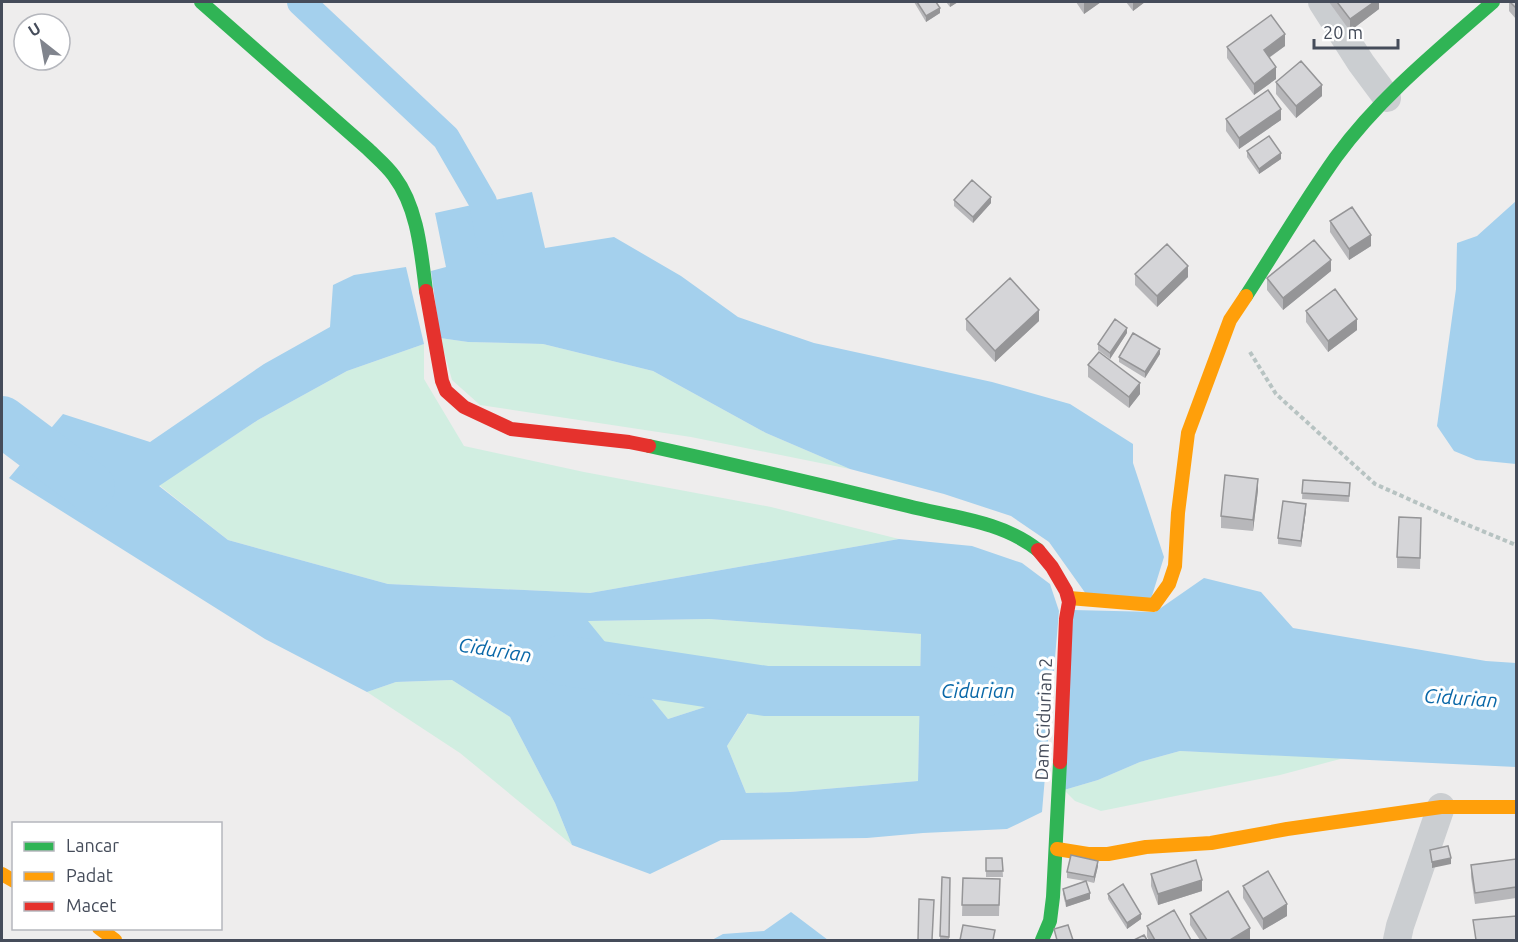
<svg xmlns="http://www.w3.org/2000/svg" width="1518" height="942" font-family="Ubuntu,sans-serif">
	<rect width="100%" height="100%" fill="#eeeded"/>
	<path fill="#d1eee1" d="M 440,338 L 468,342 L 543,344 L 653,371 L 766,433 L 850,469 L 691,437 L 480,405 L 452,380 Z
		M 424,344 L 424,379 L 464,446 L 584,472 L 771,507 L 899,539 L 590,593 L 388,584 L 228,540 L 159,485 L 258,420 L 347,371 Z
		M 709,619 L 921,634 L 918,781 L 790,792 L 746,793 L 727,746 L 756,701 L 733,698 L 668,719 L 587,621 Z
		M 452,680 L 510,717 L 555,803 L 572,845 L 460,753 L 367,692 L 396,682 Z
		M 1180,751 L 1344,758 L 1280,775 L 1101,811 L 1075,801 L 1064,790 L 1098,780 L 1140,762 Z"/>
	<path fill="#a4d0ed" fill-rule="evenodd" d="M 532,192 L 545,248 L 614,237 L 681,276 L 738,317 L 814,343 L 992,382 L 1070,404 L 1133,444 L 1133,463 L 1164,557 L 1151,599 L 1086,594 L 1049,542 L 1011,516 L 944,494 L 850,469 L 766,433 L 653,371 L 543,344 L 468,342 L 440,338 L 431,271 L 446,267 L 435,213 Z
		M 1516,201 L 1516,464 L 1476,460 L 1454,451 L 1437,426 L 1456,289 L 1457,243 L 1477,236 Z
		M 406,267 L 424,344 L 347,371 L 258,420 L 159,486 L 228,540 L 388,584 L 590,593 L 899,539 L 972,546 L 1022,563 L 1050,584 L 1059,611 L 1042,812 L 1007,829 L 923,833 L 867,838 L 721,840 L 650,874 L 572,845 L 555,803 L 510,717 L 452,680 L 396,682 L 367,692 L 265,639 L 9,478 L 63,414 L 150,442 L 264,364 L 330,327 L 333,285 L 354,275 ZM 709,619 L 921,634 L 918,781 L 790,792 L 746,793 L 727,746 L 756,700 L 733,698 L 668,719 L 588,621 Z
		M 1204,578 L 1261,592 L 1293,628 L 1486,661 L 1516,663 L 1516,767 L 1180,751 L 1140,762 L 1098,780 L 1064,790 L 1073,610 L 1155,612 Z
		M 791,912 L 828,940 L 712,940 L 723,934 L 764,931 Z"/>
	<g fill="none" stroke-linecap="round" stroke-linejoin="round">
		<path stroke="#a4d0ed" stroke-width="28" d="M 301,2 L 446,138 L 483,202 L 490,241"/>
		<path stroke="#a4d0ed" stroke-width="50" d="M 2,421 L 90,487
			M 561,660 L 766,691 L 988,691"/>
		<path stroke="#b7c3c2" stroke-width="4" stroke-dasharray="4.5 3" stroke-linecap="butt" d="M 1250,352 L 1276,394 L 1375,484 L 1451,518 L 1516,545"/>
		<path stroke="#cbced1" stroke-width="28" d="M 1322,2 L 1361,63 L 1387,98
			M 1397,940 L 1400,926 L 1441,807"/>
		<path stroke="#30b455" stroke-width="14" d="M 201,2 L 368,149 C 377,158 387,166 394,176 C 418,208 421,252 426,291
			M 1246,296 C 1276,250 1304,202 1336,157 C 1380,97 1438,50 1493,2
			M 649,446 C 736,465 822,485 908,506 C 951,517 1002,521 1038,550
			M 1042,940 L 1050,921 L 1053,897 L 1060,762"/>
		<path stroke="#ff9f0a" stroke-width="14" d="M 1069,598 L 1154,605 L 1169,584 L 1175,566 L 1178,513 L 1188,433 L 1230,320 L 1246,296
			M 1057,849 L 1088,854 L 1108,854 L 1146,847 L 1211,843 L 1287,829 L 1441,807 L 1516,807
			M 2,874 L 14,881
			M 99,928 L 115,940"/>
		<path stroke="#e5322d" stroke-width="14" d="M 426,291 L 442,381 L 446,391 L 464,407 L 511,429 L 629,442 L 649,446
			M 1038,550 L 1052,567 L 1066,591 L 1069,602 L 1066,619 L 1060,762"/>
	</g>
	<path fill="#b7b7ba" d="M 914,2 L 936,2 L 940,13 L 926,22 Z
		M 946,2 L 958,2 L 950,7 Z
		M 1076,2 L 1101,2 L 1084,14 Z
		M 1126,2 L 1145,2 L 1133,11 Z
		M 1329,2 L 1379,2 L 1379,9 L 1350,31 Z
		M 1509,2 L 1516,2 L 1516,19 L 1509,11 Z
		M 1285,46 L 1269,58 L 1276,79 L 1254,95 L 1227,58 L 1227,47 Z
		M 1276,82 L 1322,96 L 1296,118 L 1276,94 Z
		M 1226,119 L 1281,120 L 1239,149 L 1226,131 Z
		M 1247,151 L 1281,159 L 1259,174 L 1247,157 Z
		M 954,200 L 991,203 L 973,223 L 954,206 Z
		M 1330,221 L 1371,246 L 1349,260 L 1330,232 Z
		M 1331,271 L 1283,310 L 1267,290 L 1267,278 Z
		M 1135,274 L 1188,277 L 1157,307 L 1135,285 Z
		M 1306,311 L 1357,330 L 1328,352 L 1306,322 Z
		M 966,319 L 1039,321 L 995,362 L 966,330 Z
		M 1127,333 L 1110,359 L 1098,350 L 1098,344 Z
		M 1160,354 L 1145,378 L 1119,362 L 1119,357 Z
		M 1088,365 L 1140,394 L 1129,408 L 1088,377 Z
		M 1303,480 L 1350,483 L 1349,502 L 1302,499 Z
		M 1258,490 L 1253,531 L 1221,528 L 1221,516 Z
		M 1306,510 L 1301,547 L 1278,544 L 1278,538 Z
		M 1421,529 L 1420,569 L 1397,568 L 1397,557 Z
		M 986,858 L 1002,858 L 1003,877 L 986,877 Z
		M 1516,859 L 1516,898 L 1475,904 L 1471,877 L 1471,865 Z
		M 1098,866 L 1094,883 L 1086,881 L 1090,899 L 1066,907 L 1063,894 L 1063,889 L 1085,881 L 1067,878 L 1067,872 Z
		M 1151,874 L 1202,891 L 1158,905 L 1151,886 Z
		M 942,877 L 950,878 L 949,940 L 940,940 Z
		M 963,878 L 1000,879 L 999,916 L 962,916 Z
		M 1243,886 L 1287,916 L 1263,930 L 1243,898 Z
		M 1108,894 L 1141,919 L 1127,929 L 1108,899 Z
		M 1190,914 L 1250,940 L 1200,940 L 1190,925 Z
		M 1147,926 L 1191,940 L 1149,940 L 1147,937 Z"/>
	<path fill="#959597" d="M 950,2 L 958,2 L 950,7 Z
		M 1084,2 L 1101,2 L 1084,14 Z
		M 1133,2 L 1145,2 L 1133,11 Z
		M 1374,2 L 1379,2 L 1379,9 L 1350,31 L 1350,19 Z
		M 940,8 L 940,13 L 926,22 L 926,16 Z
		M 1285,34 L 1285,46 L 1264,61 L 1264,50 Z
		M 1276,67 L 1276,79 L 1254,95 L 1254,84 Z
		M 1322,85 L 1322,96 L 1296,118 L 1296,106 Z
		M 1281,109 L 1281,120 L 1239,149 L 1239,138 Z
		M 1281,153 L 1281,159 L 1259,174 L 1259,169 Z
		M 991,197 L 991,203 L 973,223 L 973,217 Z
		M 1371,235 L 1371,246 L 1349,260 L 1349,249 Z
		M 1331,260 L 1331,271 L 1283,310 L 1283,298 Z
		M 1188,266 L 1188,277 L 1157,307 L 1157,296 Z
		M 1039,310 L 1039,321 L 995,362 L 995,351 Z
		M 1357,319 L 1357,330 L 1328,352 L 1328,341 Z
		M 1127,328 L 1127,333 L 1110,359 L 1110,353 Z
		M 1160,349 L 1160,354 L 1145,378 L 1145,372 Z
		M 1140,383 L 1140,394 L 1129,408 L 1129,397 Z
		M 1258,479 L 1258,490 L 1253,531 L 1253,520 Z
		M 1306,504 L 1306,510 L 1301,547 L 1301,541 Z
		M 1451,858 L 1451,864 L 1432,868 L 1432,862 Z
		M 1098,861 L 1098,866 L 1094,883 L 1094,877 Z
		M 1202,880 L 1202,891 L 1158,905 L 1158,894 Z
		M 1090,893 L 1090,899 L 1066,907 L 1066,901 Z
		M 1287,904 L 1287,916 L 1263,930 L 1263,919 Z
		M 1141,914 L 1141,919 L 1127,929 L 1127,923 Z
		M 1250,928 L 1250,940 L 1230,940 Z"/>
	<path fill="#d5d5d8" stroke="#959597" stroke-width="1.5" d="M 917,2 L 936,2 L 940,8 L 926,16 Z
		M 1337,2 L 1374,2 L 1350,19 Z
		M 1510,2 L 1516,2 L 1516,8 Z
		M 1271,15 L 1285,34 L 1264,50 L 1276,67 L 1254,84 L 1227,47 Z
		M 1301,61 L 1322,85 L 1296,106 L 1276,82 Z
		M 1268,90 L 1281,109 L 1239,138 L 1226,119 Z
		M 1269,136 L 1281,153 L 1259,169 L 1247,151 Z
		M 972,180 L 991,197 L 973,217 L 954,200 Z
		M 1352,207 L 1371,235 L 1349,249 L 1330,221 Z
		M 1314,240 L 1331,260 L 1283,298 L 1267,278 Z
		M 1167,244 L 1188,266 L 1157,296 L 1135,274 Z
		M 1010,278 L 1039,310 L 995,351 L 966,319 Z
		M 1335,289 L 1357,319 L 1328,341 L 1306,311 Z
		M 1115,319 L 1127,328 L 1110,353 L 1098,344 Z
		M 1133,333 L 1160,349 L 1145,372 L 1119,357 Z
		M 1099,352 L 1140,383 L 1129,397 L 1088,365 Z
		M 1225,475 L 1258,479 L 1253,520 L 1221,516 Z
		M 1303,480 L 1350,483 L 1349,496 L 1302,493 Z
		M 1283,501 L 1306,504 L 1301,541 L 1278,538 Z
		M 1399,517 L 1421,518 L 1420,558 L 1397,557 Z
		M 1448,846 L 1451,858 L 1432,862 L 1430,850 Z
		M 1071,855 L 1098,861 L 1094,877 L 1067,872 Z
		M 986,858 L 1002,858 L 1003,871 L 986,871 Z
		M 1516,859 L 1516,887 L 1475,893 L 1471,865 Z
		M 1196,860 L 1202,880 L 1158,894 L 1151,874 Z
		M 1268,871 L 1287,904 L 1263,919 L 1243,886 Z
		M 942,877 L 950,878 L 949,937 L 940,936 Z
		M 963,878 L 1000,879 L 999,905 L 962,905 Z
		M 1086,881 L 1090,893 L 1066,901 L 1063,889 Z
		M 1123,884 L 1141,914 L 1127,923 L 1108,894 Z
		M 1228,891 L 1250,928 L 1230,940 L 1207,940 L 1190,914 Z
		M 919,899 L 934,900 L 932,940 L 918,940 Z
		M 1174,910 L 1191,940 L 1155,940 L 1147,926 Z
		M 1516,916 L 1516,940 L 1476,940 L 1473,920 Z
		M 963,925 L 995,930 L 993,940 L 960,940 Z
		M 1068,925 L 1073,940 L 1057,940 L 1054,929 Z
		M 1144,935 L 1147,940 L 1134,940 Z"/>
	<g text-anchor="middle" stroke-width="6" stroke-linejoin="round" paint-order="stroke">
		<g font-size="18" fill="#454c5a" stroke="#fff">
			<text transform="translate(1044 719) rotate(-88)" y="6">Dam Cidurian 2</text>
		</g>
		<g font-size="20" font-style="italic" fill="#0a68a8" stroke="#fff">
			<text transform="translate(495 650) rotate(9)" y="7">Cidurian</text>
			<text x="978" y="698">Cidurian</text>
			<text transform="translate(1461 698) rotate(4)" y="7">Cidurian</text>
		</g>
	</g>
	<rect width="1518" height="942" fill="none" stroke="#454c5a" stroke-width="6"/>
	<rect x="12" y="822" width="210" height="108" fill="#ffffff" stroke="#b5b7bd" stroke-width="1.5"/>
	<rect x="24" y="842" width="30" height="9" fill="#30b455" stroke="#b5b7bd" stroke-width="1.5"/>
	<text x="66" y="852" font-size="18" fill="#454c5a">Lancar</text>
	<rect x="24" y="872" width="30" height="9" fill="#ff9f0a" stroke="#b5b7bd" stroke-width="1.5"/>
	<text x="66" y="882" font-size="18" fill="#454c5a">Padat</text>
	<rect x="24" y="902" width="30" height="9" fill="#e5322d" stroke="#b5b7bd" stroke-width="1.5"/>
	<text x="66" y="912" font-size="18" fill="#454c5a">Macet</text>
	<g transform="translate(42 42) rotate(329)"><circle r="28" fill="#ffffff" stroke="#b5b7bd" stroke-width="1.5"/>
	<path d="M0-4.5L10 22L0 15L-10 22Z" fill="#80848d"/>
	<text y="-9" font-size="16" font-weight="bold" text-anchor="middle" fill="#454c5a">U</text>
	</g>
	<path d="M1314 39v9h84v-9" fill="none" stroke="#454c5a" stroke-width="3"/>
	<text x="1323" y="39" font-size="18" fill="#454c5a" stroke="#ffffff" stroke-width="4.5" paint-order="stroke">20 m</text>
</svg>
